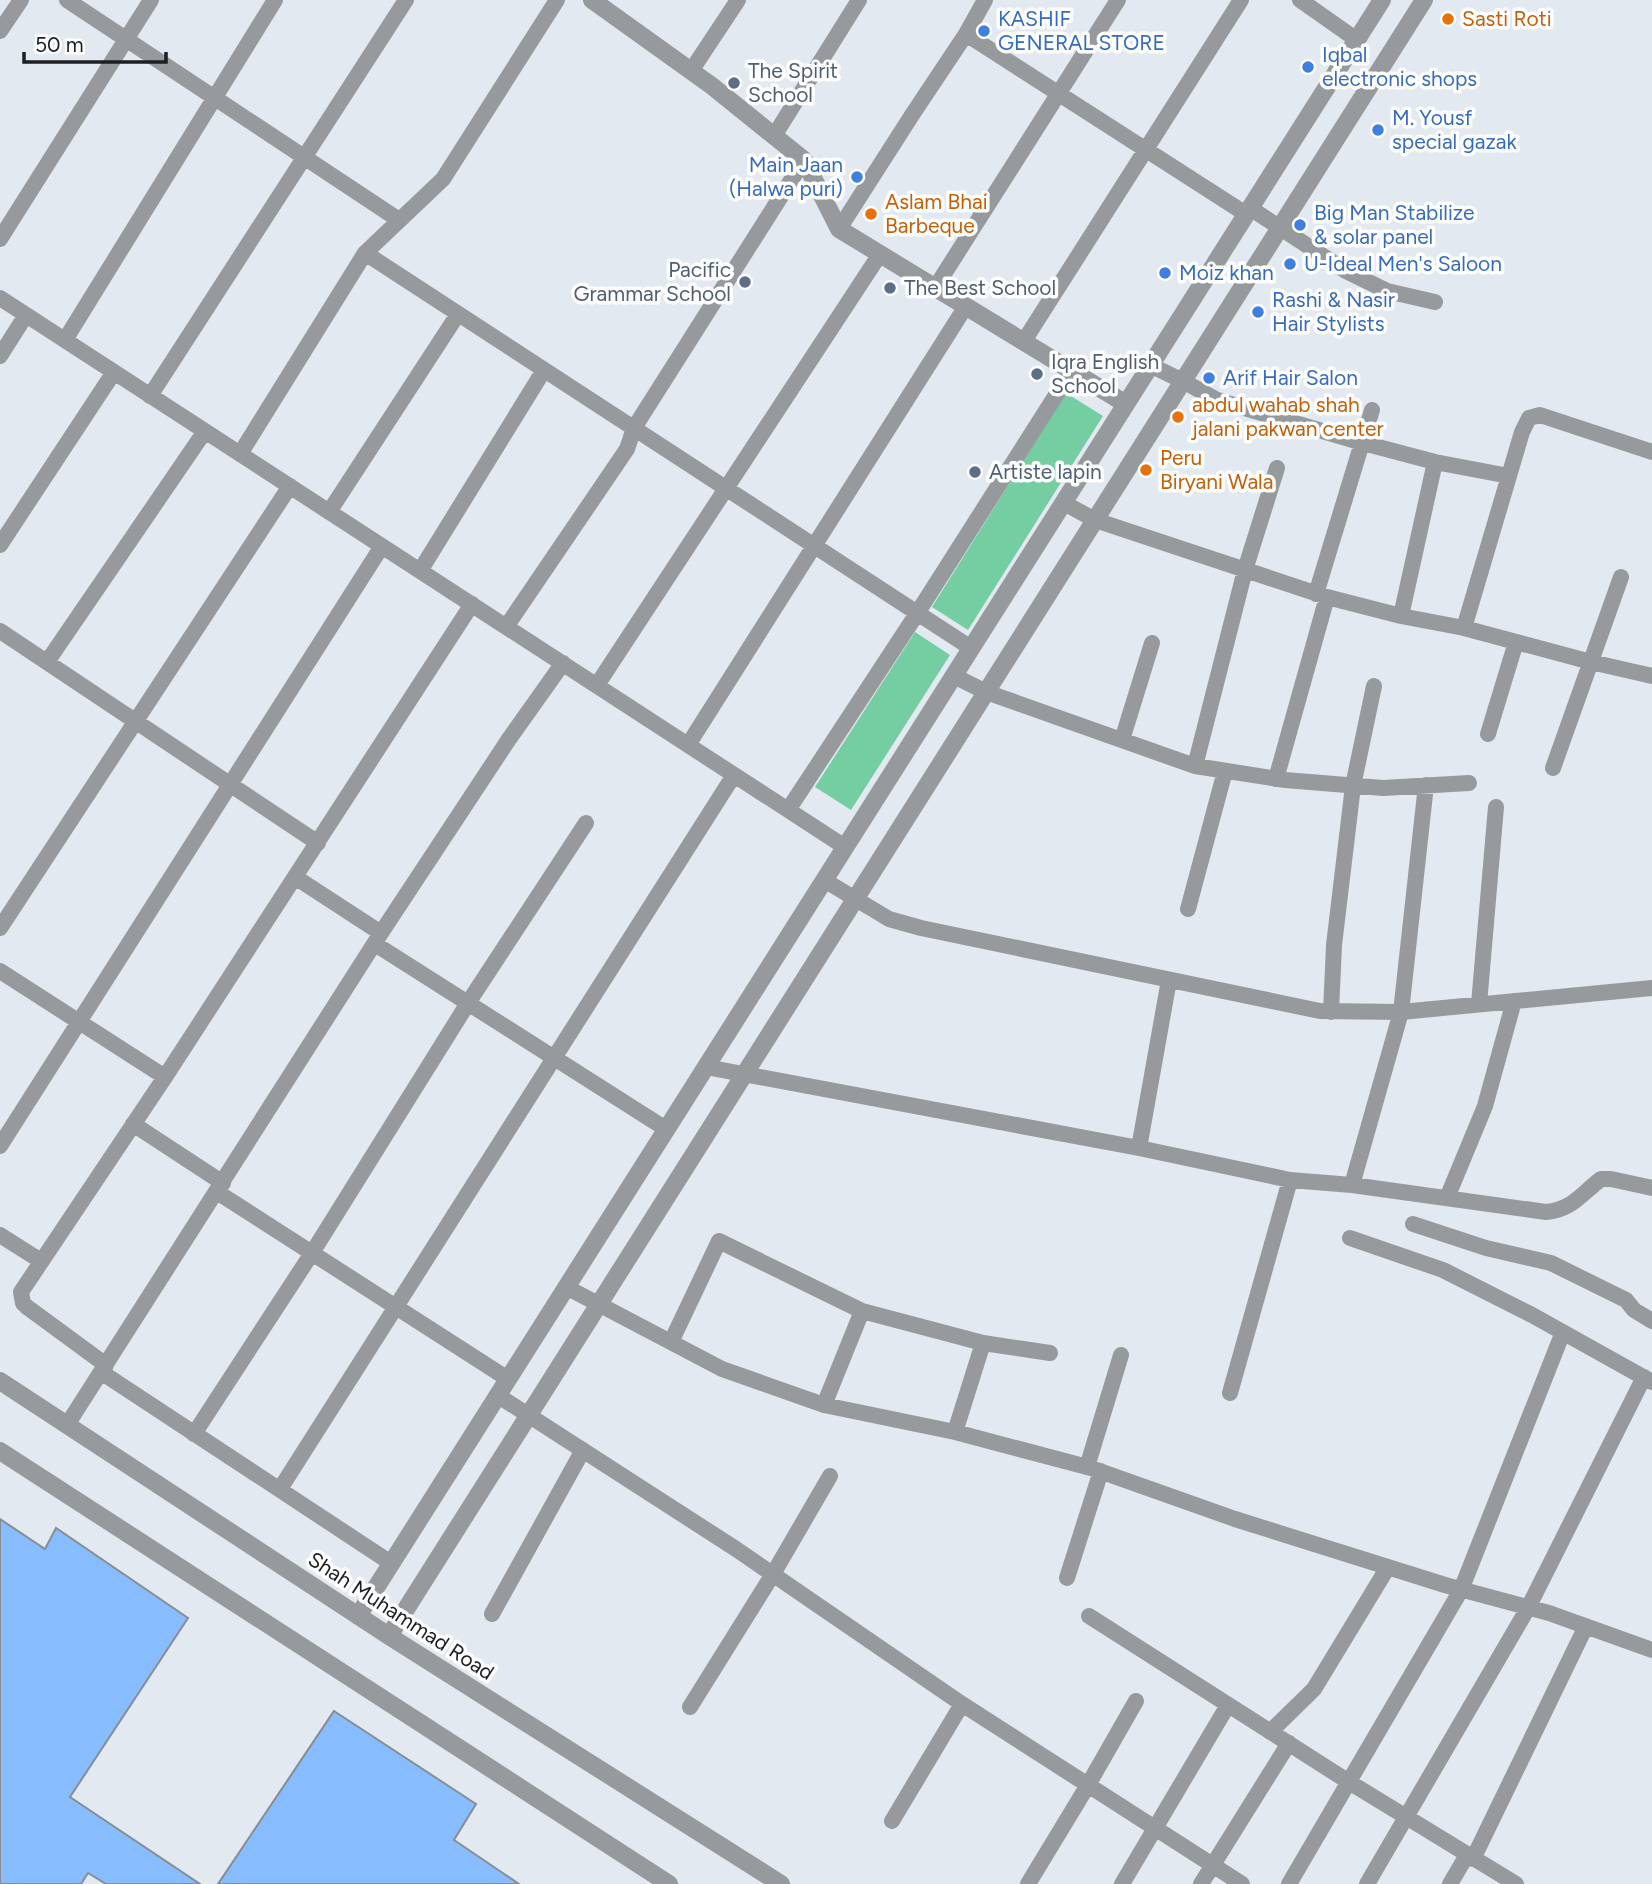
<svg xmlns="http://www.w3.org/2000/svg" width="1652" height="1884" font-family="Figtree,sans-serif">
	<rect width="100%" height="100%" fill="#e3e9f1"/>
	<path fill="#74cea2" d="M 1066,393 L 1103,416 L 968,630 L 932,607 Z
		M 915,632 L 950,655 L 851,810 L 815,787 Z"/>
	<path fill="#87bdfe" stroke="#878d94" stroke-width="2" d="M 0,1519 L 45,1549 L 56,1528 L 188,1618 L 70,1797 L 200,1884 L 106,1884 L 88,1873 L 81,1884 L 0,1884 Z
		M 334,1711 L 476,1804 L 454,1840 L 519,1884 L 218,1884 Z"/>
	<g fill="none" stroke-linecap="round" stroke-linejoin="round">
		<path stroke="#979a9d" stroke-width="16" d="M 67,0 L 399,220
			M 1300,0 L 1357,40
			M 0,31 L 21,0
			M 966,34 L 1246,214
			M 691,71 L 738,0
			M 774,136 L 859,0
			M 1250,208 L 1346,271 L 1387,291 L 1435,302
			M 839,229 L 912,115 L 966,34 L 985,0
			M 0,239 L 151,0
			M 365,253 L 971,648
			M 935,288 L 1118,0
			M 0,298 L 845,847
			M 65,340 L 275,0
			M 1024,341 L 1241,0
			M 0,356 L 26,315
			M 1150,365 L 1183,381 L 1217,400 L 1363,443 L 1435,462 L 1509,476
			M 150,396 L 406,0
			M 240,454 L 365,253 L 443,179 L 557,0
			M 1064,503 L 1095,520 L 1327,597 L 1401,616 L 1464,628 L 1591,662 L 1652,676
			M 329,512 L 458,314
			M 0,545 L 114,372
			M 420,571 L 544,370
			M 1316,594 L 1372,410
			M 1401,616 L 1435,462
			M 506,627 L 627,449 L 634,428 L 804,160
			M 1464,628 L 1522,432 L 1529,418 L 1540,415 L 1652,452
			M 0,631 L 318,843
			M 47,662 L 205,431
			M 954,676 L 986,692 L 1195,766 L 1285,780 L 1383,788 L 1469,783
			M 597,685 L 880,254
			M 1488,734 L 1516,642
			M 1122,740 L 1152,643
			M 688,745 L 966,306
			M 1195,766 L 1245,570 L 1277,468
			M 1553,768 L 1621,577
			M 1276,779 L 1327,597
			M 788,810 L 918,612 L 1072,370
			M 295,877 L 381,933
			M 824,880 L 889,919 L 921,928 L 1320,1011 L 1401,1012 L 1652,988
			M 1188,909 L 1225,771
			M 0,928 L 290,486
			M 375,944 L 666,1129
			M 0,971 L 165,1077
			M 1479,1004 L 1496,807
			M 1331,1012 L 1334,945 L 1353,786 L 1374,686
			M 706,1067 L 1139,1148 L 1290,1180 L 1352,1185 L 1546,1212 C 1572,1210 1581,1194 1601,1179 L 1611,1179 L 1652,1188
			M 133,1124 L 223,1183
			M 0,1146 L 382,546
			M 1139,1148 L 1169,980
			M 1352,1185 L 1401,1012 L 1426,785
			M 217,1192 L 508,1379
			M 1447,1198 L 1485,1106 L 1514,1001
			M 1413,1224 L 1486,1248 L 1551,1263 L 1626,1300 L 1634,1310 L 1652,1321
			M 0,1235 L 41,1261
			M 1350,1238 L 1443,1270 L 1532,1315 L 1652,1382
			M 566,1287 L 722,1369 L 824,1405 L 955,1432 L 1091,1468 L 1235,1519 L 1445,1585 L 1549,1613 L 1652,1650
			M 671,1342 L 719,1241 L 862,1311 L 983,1343 L 1050,1353
			M 106,1365 L 27,1307 L 23,1303 L 21,1292 L 165,1077 L 472,604
			M 101,1372 L 391,1563
			M 1230,1393 L 1290,1180
			M 497,1395 L 736,1549 L 962,1704 L 1242,1884
			M 824,1405 L 862,1311
			M 67,1425 L 381,933 L 509,739 L 563,663
			M 955,1432 L 983,1343
			M 194,1434 L 312,1253 L 468,1003 L 586,823
			M 1087,1467 L 1121,1355
			M 280,1489 L 734,775
			M 1067,1578 L 1101,1471
			M 492,1614 L 583,1450
			M 1089,1616 L 1349,1782 L 1516,1884
			M 690,1707 L 773,1574 L 830,1476
			M 1270,1732 L 1314,1689 L 1388,1567
			M 892,1821 L 962,1704
			M 1473,1859 L 1586,1626
			M 1028,1884 L 1088,1785 L 1136,1701
			M 1122,1884 L 1228,1705
			M 1201,1884 L 1289,1743
			M 1289,1884 L 1461,1590 L 1563,1332
			M 1367,1884 L 1528,1608 L 1644,1377
			M 1450,1884 L 1467,1855"/>
		<path stroke="#979a9d" stroke-width="18" d="M 592,0 L 712,86 L 804,160 L 839,229 L 1126,404
			M 0,1381 L 389,1636 L 781,1884
			M 0,1451 L 669,1884
			M 358,1616 L 1382,0
			M 389,1636 L 1424,0"/>
	</g>
	<g fill="#e8710a" stroke="#fff" stroke-width="2.5">
		<circle cx="1448" cy="19" r="7"/>
		<circle cx="871" cy="214" r="7"/>
		<circle cx="1178" cy="417" r="7"/>
		<circle cx="1146" cy="470" r="7"/>
	</g>
	<g fill="#3f7fe0" stroke="#fff" stroke-width="2.5">
		<circle cx="984" cy="31" r="7"/>
		<circle cx="1308" cy="67" r="7"/>
		<circle cx="1378" cy="130" r="7"/>
		<circle cx="857" cy="177" r="7"/>
		<circle cx="1300" cy="225" r="7"/>
		<circle cx="1290" cy="264" r="7"/>
		<circle cx="1165" cy="273" r="7"/>
		<circle cx="1258" cy="312" r="7"/>
		<circle cx="1209" cy="378" r="7"/>
	</g>
	<g fill="#5c6f8a" stroke="#fff" stroke-width="2.5">
		<circle cx="734" cy="83" r="7"/>
		<circle cx="745" cy="282" r="7"/>
		<circle cx="890" cy="288" r="7"/>
		<circle cx="1037" cy="374" r="7"/>
		<circle cx="975" cy="472" r="7"/>
	</g>
	<g text-anchor="middle" stroke-width="7" stroke-linejoin="round" paint-order="stroke">
		<g font-size="21" fill="#366cbe" stroke="#fff" text-anchor="start">
			<text x="998" y="26">KASHIF<tspan x="998" dy="24">GENERAL STORE</tspan></text>
			<text x="1322" y="62">Iqbal<tspan x="1322" dy="24">electronic shops</tspan></text>
			<text x="1392" y="125">M. Yousf<tspan x="1392" dy="24">special gazak</tspan></text>
			<text x="843" y="172" text-anchor="end">Main Jaan<tspan x="843" dy="24">(Halwa puri)</tspan></text>
			<text x="1314" y="220">Big Man Stabilize<tspan x="1314" dy="24">&amp; solar panel</tspan></text>
			<text x="1304" y="271">U-Ideal Men's Saloon</text>
			<text x="1179" y="280">Moiz khan</text>
			<text x="1272" y="307">Rashi &amp; Nasir<tspan x="1272" dy="24">Hair Stylists</tspan></text>
			<text x="1223" y="385">Arif Hair Salon</text>
		</g>
		<g font-size="21" fill="#c56008" stroke="#fff" text-anchor="start">
			<text x="1462" y="26">Sasti Roti</text>
			<text x="885" y="209">Aslam Bhai<tspan x="885" dy="24">Barbeque</tspan></text>
			<text x="1192" y="412">abdul wahab shah<tspan x="1192" dy="24">jalani pakwan center</tspan></text>
			<text x="1160" y="465">Peru<tspan x="1160" dy="24">Biryani Wala</tspan></text>
		</g>
		<g font-size="21" fill="#4e5e75" stroke="#fff" text-anchor="start">
			<text x="748" y="78">The Spirit<tspan x="748" dy="24">School</tspan></text>
			<text x="731" y="277" text-anchor="end">Pacific<tspan x="731" dy="24">Grammar School</tspan></text>
			<text x="904" y="295">The Best School</text>
			<text x="1051" y="369">Iqra English<tspan x="1051" dy="24">School</tspan></text>
			<text x="989" y="479">Artiste lapin</text>
		</g>
		<g font-size="21" fill="#1d1f22" stroke="#fff">
			<text transform="translate(401 1616) rotate(33)" y="7">Shah Muhammad Road</text>
		</g>
	</g>
	<path d="M24 52v10h142v-10" fill="none" stroke="#1d1f22" stroke-width="3.5"/>
	<text x="35" y="52" font-size="21" fill="#1d1f22" stroke="#ffffff" stroke-width="5" paint-order="stroke">50 m</text>
</svg>
